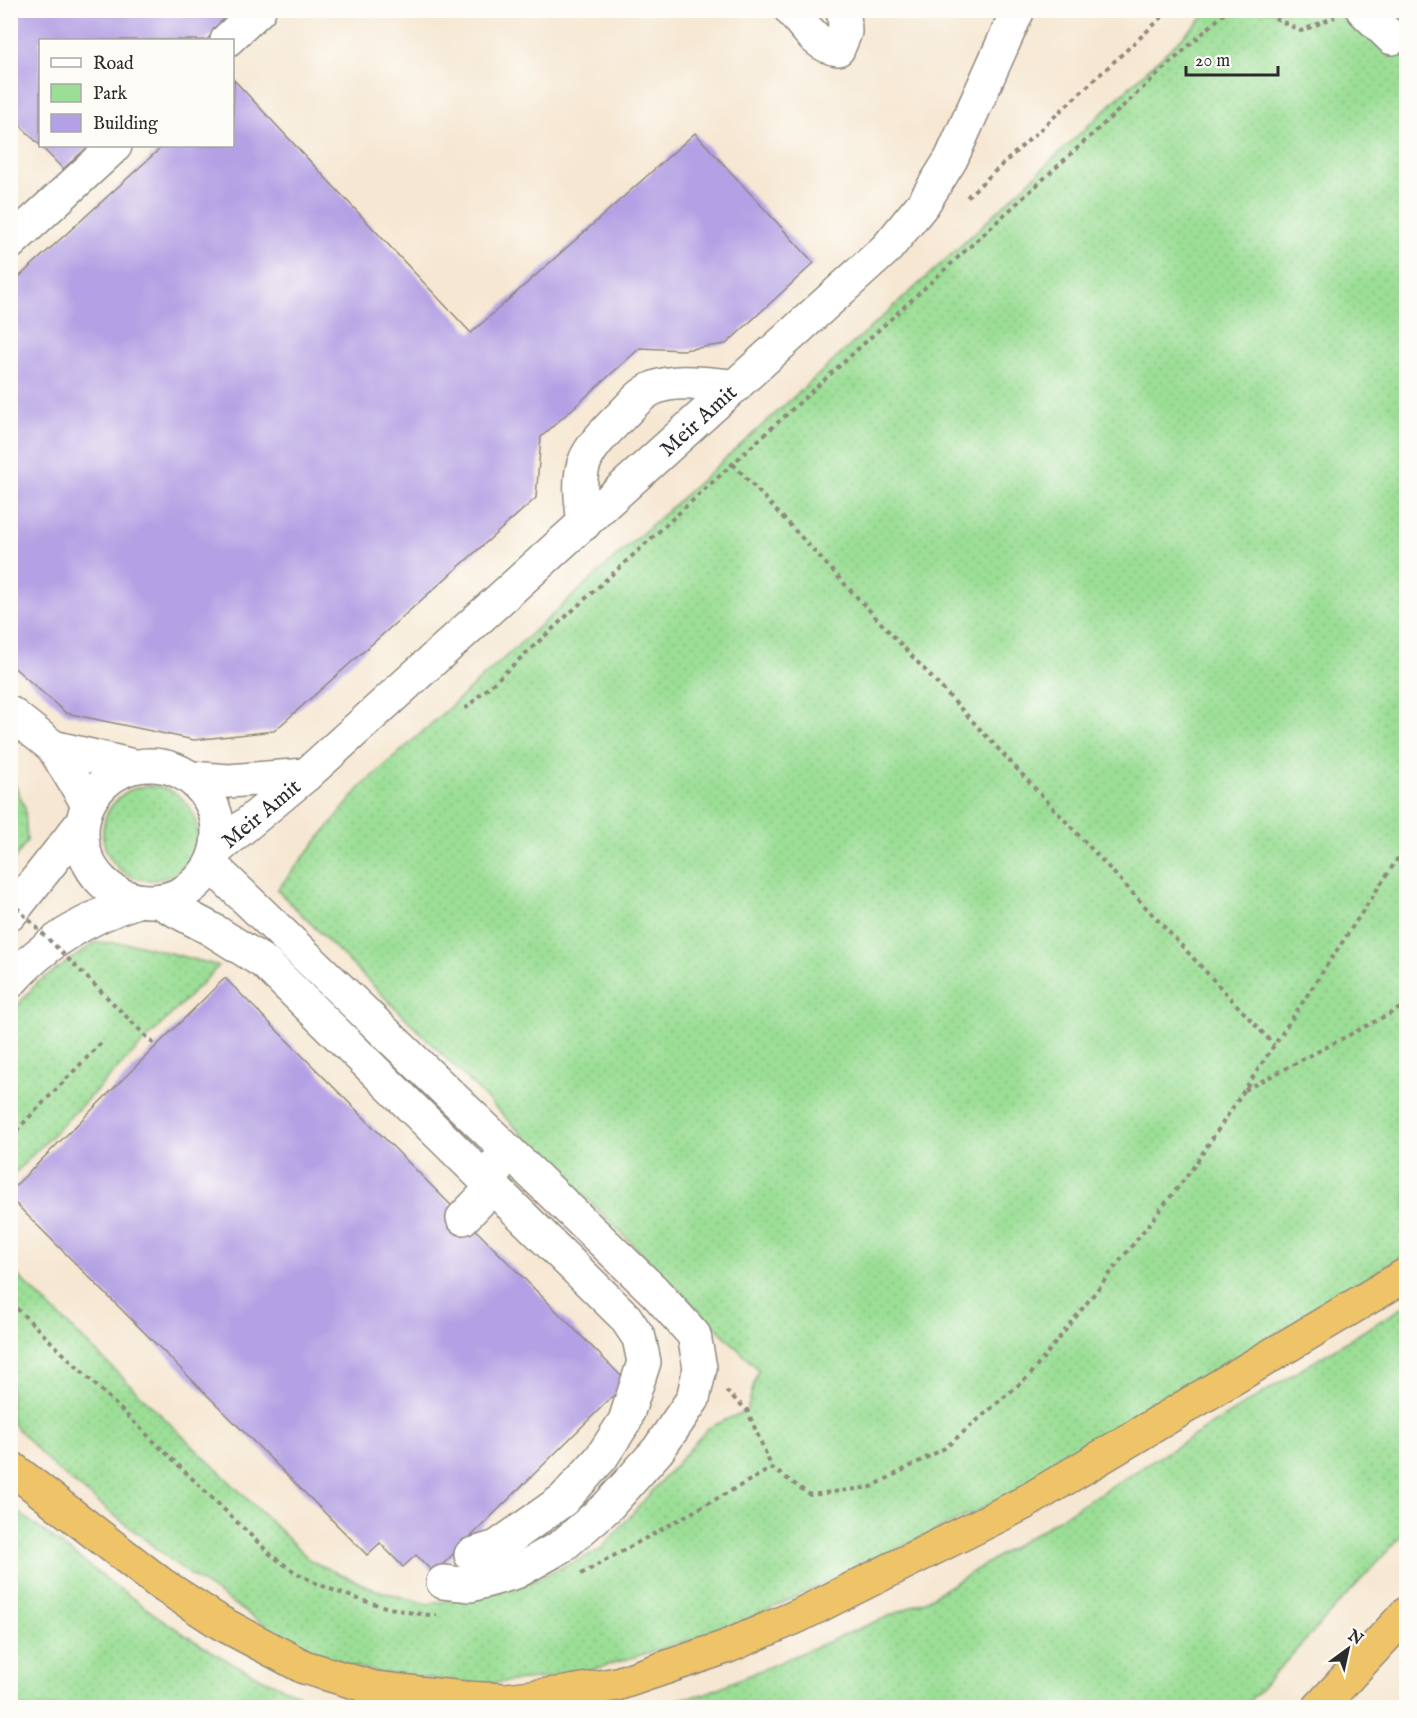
<svg xmlns="http://www.w3.org/2000/svg" width="1417" height="1718" font-family="'IM FELL English',serif">
	<defs>
		<pattern id="green-dots" width="8" height="8" patternUnits="userSpaceOnUse" patternTransform="scale(1.5)"><rect width="8" height="8" fill="#9bde96"/><path d="M2 2h.1M6 6h.1" fill="none" stroke="#86bf81" stroke-width="1.8" stroke-linecap="round"/></pattern>
	</defs>
	<rect width="100%" height="100%" fill="#fdfcf7"/>
	<filter id="ink" filterUnits="userSpaceOnUse"><feTurbulence type="fractalNoise" baseFrequency=".0167" numOctaves="2"/><feDisplacementMap in="SourceGraphic" scale="12" xChannelSelector="R" yChannelSelector="G"/><feConvolveMatrix kernelMatrix="1 2 1 2 8 2 1 2 1" color-interpolation-filters="sRGB"/></filter>
	<filter id="wash" filterUnits="userSpaceOnUse"><feTurbulence type="fractalNoise" baseFrequency=".008" numOctaves="4" result="noise"/><feDisplacementMap in="SourceGraphic" scale="24" xChannelSelector="R" yChannelSelector="G"/><feGaussianBlur stdDeviation="1.35" result="paint"/><feColorMatrix in="noise" values="0 0 0 0 0 0 0 0 0 0 0 0 0 0 0 0 0 1.4 0 .05"/><feComposite in="paint" operator="in"/></filter>
	<g filter="url(#wash)">
		<rect width="100%" height="100%" fill="#f6e7d2"/>
		<path fill="url(#green-dots)" stroke="#638460" stroke-width="1.5" d="M 1210,11 L 1406,11 L 1406,1254 L 1011,1495 L 730,1628 L 571,1676 L 481,1684 L 391,1675 L 332,1662 L 281,1636 L 186,1572 L 56,1469 L 11,1422 L 10,1268 L 311,1561 L 376,1590 L 428,1604 L 514,1589 L 600,1550 L 708,1428 L 747,1410 L 758,1369 L 277,890 L 360,788 L 953,253 Z
			M 11,775 L 25,808 L 27,841 L 11,864 Z
			M103 833a47 47 0 1 1 94 0a47 47 0 1 1-94 0Z
			M 96,942 L 136,944 L 219,966 L 11,1177 L 11,1013 L 37,983 Z
			M 1406,1305 L 1406,1531 L 1244,1707 L 643,1707 L 704,1694 L 927,1600 Z
			M 10,1506 C 113,1582 212,1671 336,1707 L 11,1707 Z"/>
		<g id="blocks">
			<path fill="#b4a0e4" d="M 10,10 L 240,10 L 206,40 L 40,40 L 40,146 L 89,146 L 63,169 L 19,124 L 10,134 Z
				M 234,80 L 471,333 L 695,133 L 814,263 L 726,344 L 683,350 L 640,348 L 541,437 L 536,498 L 274,731 L 194,740 L 66,713 L 10,664 L 10,285 L 163,146 L 232,146 Z
				M 225,978 L 627,1382 L 434,1573 L 416,1555 L 403,1567 L 380,1543 L 367,1555 L 10,1198 L 10,1191 Z"/>
		</g>
	</g>
	<g filter="url(#ink)">
		<use href="#blocks" fill-opacity="0" stroke="#90897e" stroke-width="1.5"/>
		<g fill="none" stroke-linecap="round" stroke-linejoin="round">
			<g stroke="#90897e" stroke-width="36">
				<g id="minor">
					<path d="M 791,10 C 804,25 817,47 838,49 L 845,32 L 844,10"/>
					<path d="M 1363,10 L 1392,38"/>
					<path d="M 227,40 L 259,10"/>
					<path d="M 10,243 L 115,146"/>
					<path d="M 584,524 C 576,464 580,457 622,415 C 632,405 641,393 654,388 C 677,378 712,385 736,386"/>
					<path d="M 10,713 L 53,747 L 88,804"/>
					<path d="M 53,747 L 134,766"/>
					<circle cx="150" cy="833" r="68"/>
					<path d="M 191,778 L 229,781 L 306,775"/>
					<path id="s1" d="M 216,850 L 306,775 L 887,248 L 923,204 L 951,159 L 1018,10"/>
					<path d="M 211,865 L 654,1291 L 694,1335 L 700,1368 L 693,1399 L 658,1450 L 607,1507 L 562,1546 L 516,1572 L 471,1585 L 443,1582"/>
					<path d="M 158,901 L 211,929 L 265,963 L 625,1317 L 639,1338 L 644,1362 L 625,1421 L 601,1458 L 563,1500 L 497,1547 L 471,1555"/>
					<path d="M 10,914 L 82,823"/>
					<path d="M 10,982 C 44,943 89,917 137,901"/>
					<path d="M 463,1218 L 493,1187 L 495,1165"/>
				</g>
			</g>
			<g stroke="#90897e" stroke-width="36">
				<path id="highway" d="M 10,1467 L 161,1584 L 221,1623 L 304,1667 L 374,1688 L 462,1698 L 506,1700 L 565,1693 L 617,1684 L 726,1647 L 798,1616 L 1024,1503 L 1406,1275
					M 1319,1708 L 1406,1614"/>
			</g>
			<path stroke="#90897e" stroke-width="4" stroke-dasharray="4.5 4.5" stroke-linecap="butt" d="M 1259,10 L 1301,31 L 1335,17
				M 967,197 L 1170,10
				M 733,464 L 1274,1045
				M 465,709 L 1228,10
				M 1245,1090 L 1406,1005
				M 10,1137 L 104,1040
				M 10,1302 L 270,1554 C 281,1562 292,1571 304,1577 C 333,1593 405,1616 437,1615
				M 726,1391 L 747,1410 L 772,1468 L 810,1495 L 871,1487 L 945,1448 L 1030,1375 L 1190,1172 L 1406,846
				M 581,1574 L 772,1468"/>
			<use href="#minor" stroke="#fff" stroke-width="33"/>
			<use href="#highway" stroke="#efc469" stroke-width="33"/>
			<path stroke="#90897e" stroke-width="4" stroke-dasharray="4.5 4.5" stroke-linecap="butt" d="M 10,901 L 156,1046"/>
		</g>
	</g>
	<g text-anchor="middle" stroke-width="4.5" stroke-linejoin="round" paint-order="stroke">
		<g font-size="22" fill="#2b2b2b" stroke="#fdfcf7">
			<text dy="8" stroke="none"><textPath href="#s1" startOffset="646">Meir Amit</textPath></text>
			<text dy="8" stroke="none"><textPath href="#s1" startOffset="58">Meir Amit</textPath></text>
		</g>
	</g>
	<rect width="1417" height="1718" fill="none" stroke="#fdfcf7" stroke-width="36"/>
	<rect x="39" y="39" width="195" height="108" fill="#fdfcf7" stroke="#a9a8a5" stroke-width="1.5"/>
	<rect x="51" y="58" width="30" height="9" fill="#ffffff" stroke="#a9a8a5" stroke-width="1.5"/>
	<text x="93" y="69" font-size="18" fill="#2b2b2b">Road</text>
	<rect x="51" y="84" width="30" height="18" fill="#9bde96" stroke="#a9a8a5" stroke-width="1.5"/>
	<text x="93" y="99" font-size="18" fill="#2b2b2b">Park</text>
	<rect x="51" y="114" width="30" height="18" fill="#b4a0e4" stroke="#a9a8a5" stroke-width="1.5"/>
	<text x="93" y="129" font-size="18" fill="#2b2b2b">Building</text>
	<g transform="translate(1348 1649) rotate(33)" stroke="#fdfcf7" stroke-width="4.5" paint-order="stroke">
	<path d="M0-4.5L10 22L0 15L-10 22Z" fill="#2b2b2b"/>
	<text y="-9" font-size="16" font-weight="bold" text-anchor="middle" fill="#2b2b2b">N</text>
	</g>
	<path d="M1186 66v9h92v-9" fill="none" stroke="#2b2b2b" stroke-width="3"/>
	<text x="1195" y="66" font-size="18" fill="#2b2b2b" stroke="#fdfcf7" stroke-width="4.5" paint-order="stroke">20 m</text>
</svg>
